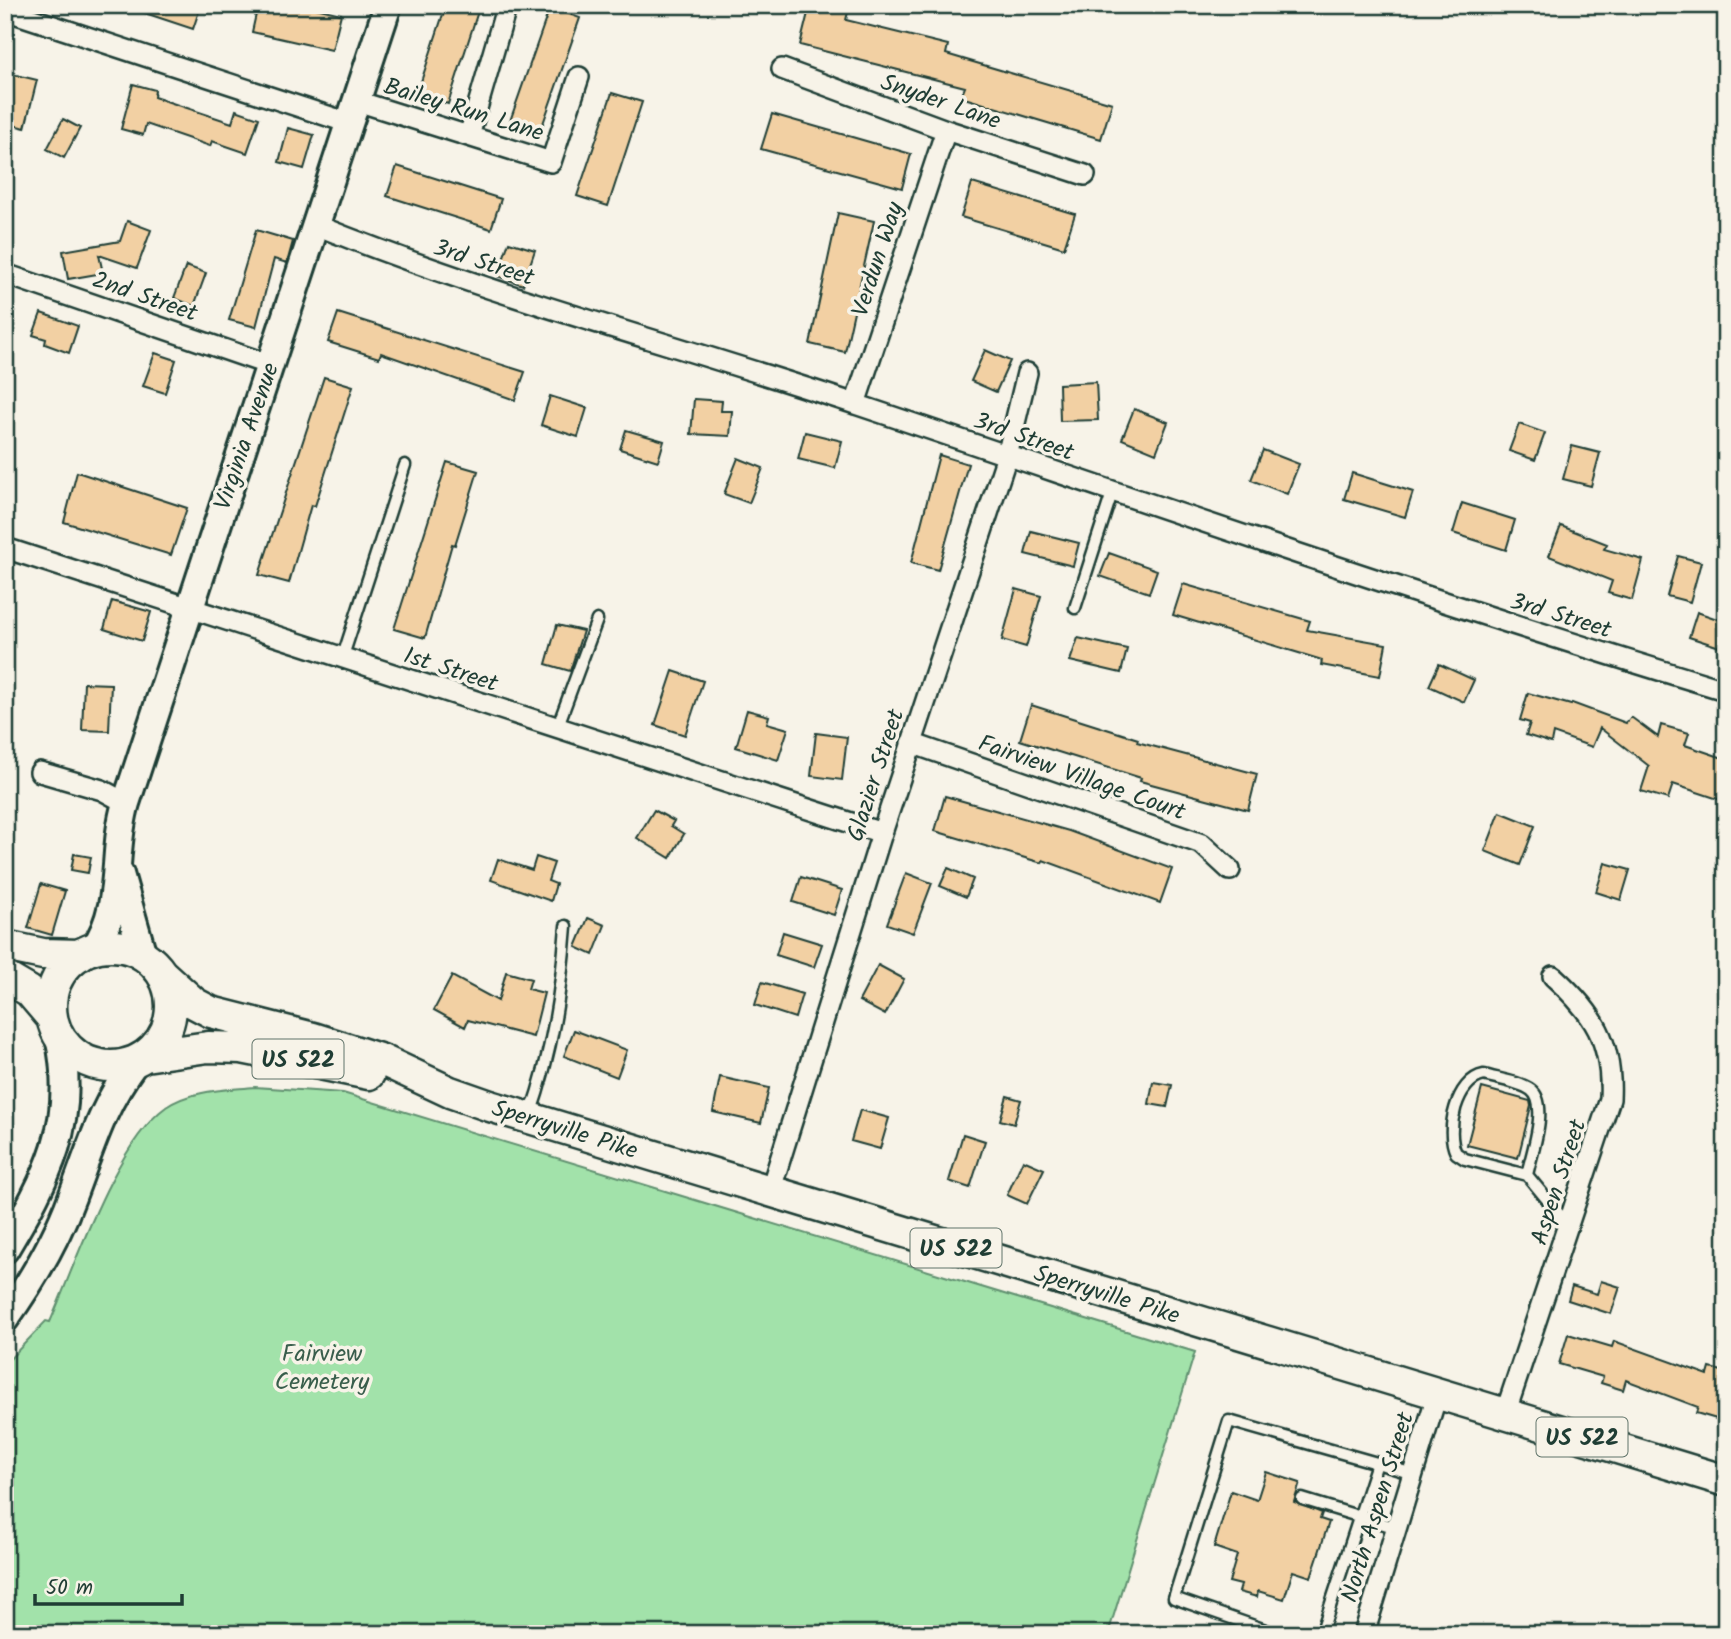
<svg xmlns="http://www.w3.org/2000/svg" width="1731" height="1639" font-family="Kalam,sans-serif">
	<rect width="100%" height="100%" fill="#f7f3e8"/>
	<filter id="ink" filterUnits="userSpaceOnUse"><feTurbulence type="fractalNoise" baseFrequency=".0143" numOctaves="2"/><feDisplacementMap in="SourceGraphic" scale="14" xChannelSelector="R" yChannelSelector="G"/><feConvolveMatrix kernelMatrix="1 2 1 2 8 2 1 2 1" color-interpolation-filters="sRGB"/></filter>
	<g filter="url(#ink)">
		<path fill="#a2e2aa" stroke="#60906f" stroke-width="2" d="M 255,1087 L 343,1093 L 1195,1352 L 1108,1634 L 5,1634 L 5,1364 L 46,1321 L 50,1322 C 76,1263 115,1144 166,1107 C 190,1090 226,1090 255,1087 Z"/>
		<path fill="#f2d0a3" stroke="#1f3d34" stroke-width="2" d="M 131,5 L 201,5 L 193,29 L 130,8 Z
			M 258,5 L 303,5 L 341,14 L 332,50 L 252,32 Z
			M 446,5 L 480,5 L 448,104 L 417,94 Z
			M 810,5 L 848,12 L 846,20 L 948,45 L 946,54 L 1112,103 L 1101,139 L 961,97 L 965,87 L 800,45 Z
			M 550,7 L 580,18 L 539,135 L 509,124 Z
			M 12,74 L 37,80 L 25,128 L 5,123 L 5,99 Z
			M 133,84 L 155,90 L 154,97 L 232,123 L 236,110 L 259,118 L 247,153 L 212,141 L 210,146 L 146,124 L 143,135 L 121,129 Z
			M 612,93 L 642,102 L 608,206 L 577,196 Z
			M 772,114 L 911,154 L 902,188 L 761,149 Z
			M 63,119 L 80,128 L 64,158 L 47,149 Z
			M 288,128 L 314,135 L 304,169 L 279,162 Z
			M 397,166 L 501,199 L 491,229 L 387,196 Z
			M 972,183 L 1075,214 L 1064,248 L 961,217 Z
			M 838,213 L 874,221 L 845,352 L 810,344 Z
			M 127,221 L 151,230 L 137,268 L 99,255 L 103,273 L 68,279 L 63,251 L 120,241 Z
			M 256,230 L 293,241 L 287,263 L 274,259 L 256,327 L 229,320 Z
			M 509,242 L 535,250 L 523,285 L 497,276 Z
			M 186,266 L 206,273 L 194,306 L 174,298 Z
			M 41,313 L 78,326 L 69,353 L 45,344 L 46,339 L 33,335 Z
			M 338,313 L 525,372 L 515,400 L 381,353 L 379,358 L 328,342 Z
			M 985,350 L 1010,361 L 996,392 L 971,381 Z
			M 155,353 L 176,360 L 165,393 L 143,386 Z
			M 324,377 L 353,386 L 315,506 L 311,505 L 289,583 L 259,575 Z
			M 1096,382 L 1098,420 L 1060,421 L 1059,384 Z
			M 550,396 L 587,408 L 578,437 L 541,425 Z
			M 694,399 L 722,401 L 721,411 L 732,411 L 730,436 L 691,434 Z
			M 1134,409 L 1168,422 L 1156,453 L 1122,439 Z
			M 1519,424 L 1545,433 L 1535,460 L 1509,451 Z
			M 626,430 L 664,441 L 658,461 L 620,449 Z
			M 805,432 L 842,441 L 835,468 L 798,459 Z
			M 1572,446 L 1600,453 L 1591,486 L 1563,479 Z
			M 1263,450 L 1299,464 L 1287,494 L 1251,480 Z
			M 939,455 L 968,464 L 938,570 L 911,563 Z
			M 738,458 L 763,468 L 749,503 L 724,494 Z
			M 447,462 L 478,471 L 455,545 L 452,544 L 425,638 L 394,629 Z
			M 77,472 L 187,508 L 171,555 L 64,522 Z
			M 1352,473 L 1413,492 L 1405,517 L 1344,499 Z
			M 1462,503 L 1515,520 L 1506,550 L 1453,533 Z
			M 1561,526 L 1607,544 L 1604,549 L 1643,560 L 1632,600 L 1608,593 L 1612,581 L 1549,556 Z
			M 1031,531 L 1079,543 L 1073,566 L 1025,554 Z
			M 1109,553 L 1157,570 L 1149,593 L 1100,576 Z
			M 1678,556 L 1701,562 L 1690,602 L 1667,596 Z
			M 1183,584 L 1310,621 L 1307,630 L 1386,644 L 1380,676 L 1321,665 L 1322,660 L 1173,615 Z
			M 1016,589 L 1041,596 L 1026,647 L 1002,640 Z
			M 112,601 L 151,612 L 142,641 L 104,629 Z
			M 1697,612 L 1726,622 L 1726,649 L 1689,637 Z
			M 557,625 L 583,631 L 570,671 L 546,664 Z
			M 1078,638 L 1127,649 L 1121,673 L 1070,661 Z
			M 1439,664 L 1474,680 L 1464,702 L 1429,686 Z
			M 673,671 L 703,681 L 685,735 L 655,725 Z
			M 84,683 L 111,684 L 109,731 L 82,730 Z
			M 1528,693 L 1571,705 L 1572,703 L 1626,723 L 1631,717 L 1658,737 L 1661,725 L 1689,733 L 1685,745 L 1726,759 L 1726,788 L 1721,800 L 1673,784 L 1668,799 L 1641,791 L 1649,766 L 1600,728 L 1592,747 L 1553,733 L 1551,743 L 1526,735 L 1530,723 L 1520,720 Z
			M 1031,705 L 1138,739 L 1137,742 L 1257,774 L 1248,810 L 1140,781 L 1141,778 L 1020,740 Z
			M 747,710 L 769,716 L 767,723 L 788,729 L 778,760 L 736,747 Z
			M 816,733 L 847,737 L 842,780 L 811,776 Z
			M 945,796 L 1069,831 L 1172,869 L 1160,903 L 1043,860 L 1042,863 L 935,831 Z
			M 654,810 L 674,821 L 671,826 L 684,834 L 670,858 L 637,838 Z
			M 1500,812 L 1535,826 L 1520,865 L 1485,851 Z
			M 74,854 L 91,857 L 88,873 L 71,870 Z
			M 536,857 L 554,863 L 548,881 L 556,884 L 551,901 L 491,880 L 498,859 L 532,870 Z
			M 1605,863 L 1630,870 L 1621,900 L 1596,892 Z
			M 948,868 L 973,879 L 966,897 L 940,886 Z
			M 906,873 L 932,883 L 913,933 L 887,924 Z
			M 801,877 L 842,890 L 834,915 L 793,902 Z
			M 41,884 L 65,891 L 52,935 L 28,928 Z
			M 588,918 L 605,925 L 593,955 L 576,947 Z
			M 783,932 L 822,944 L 814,967 L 776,955 Z
			M 878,965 L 904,979 L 885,1015 L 859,1001 Z
			M 506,972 L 531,979 L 528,989 L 544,993 L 533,1037 L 468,1020 L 465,1027 L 434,1010 L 452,976 L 498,1001 Z
			M 762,982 L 802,994 L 795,1018 L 755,1005 Z
			M 574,1030 L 627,1050 L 617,1077 L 564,1056 Z
			M 720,1077 L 769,1088 L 761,1123 L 713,1112 Z
			M 1153,1082 L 1172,1085 L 1167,1107 L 1149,1104 Z
			M 1482,1088 L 1530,1101 L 1531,1106 L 1518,1158 L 1467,1145 Z
			M 1007,1096 L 1021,1100 L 1014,1124 L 1000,1120 Z
			M 860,1110 L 889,1118 L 880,1149 L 851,1141 Z
			M 963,1134 L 985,1141 L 970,1188 L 949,1181 Z
			M 1023,1160 L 1044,1169 L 1027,1204 L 1007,1195 Z
			M 1601,1281 L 1620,1287 L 1611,1314 L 1568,1300 L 1572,1286 L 1597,1294 Z
			M 1568,1334 L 1612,1347 L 1614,1341 L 1708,1375 L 1710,1368 L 1726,1372 L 1726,1400 L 1720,1420 L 1696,1413 L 1698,1407 L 1626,1380 L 1623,1390 L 1601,1383 L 1603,1377 L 1559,1364 Z
			M 1266,1472 L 1300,1483 L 1294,1502 L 1322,1513 L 1320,1519 L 1329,1522 L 1311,1577 L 1293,1571 L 1284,1599 L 1258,1591 L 1257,1597 L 1239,1592 L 1241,1585 L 1229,1582 L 1237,1555 L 1214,1547 L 1231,1491 L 1257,1500 Z"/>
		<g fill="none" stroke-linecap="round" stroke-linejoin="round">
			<g stroke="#1f3d34" stroke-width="15">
				<path id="lane" d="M 1075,608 L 1112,493
					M 342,659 L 405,465
					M 557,728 L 597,620
					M 530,1115 C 552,1052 561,993 566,926
					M 1527,1175 C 1531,1155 1550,1104 1531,1090 C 1520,1082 1498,1079 1484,1075 C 1456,1080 1445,1131 1456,1153 L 1465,1159 L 1527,1175 L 1568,1225
					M 1302,1499 L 1397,1528
					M 1277,1634 L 1174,1598 L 1229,1421 L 1377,1463
					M 1321,1634 L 1377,1463 L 1413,1474"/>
			</g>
			<g stroke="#1f3d34" stroke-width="24">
				<path id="street" d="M 5,10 L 349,123
					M 782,69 L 946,130 L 1085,175
					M 357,101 L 551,162 L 579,77
					M 469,136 L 507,5
					M 316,225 C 493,297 677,344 858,405 C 1144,501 1429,601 1718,688
					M 5,274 L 270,365
					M 855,404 L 946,130
					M 5,548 L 882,833
					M 911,743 L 1202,844 L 1230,870
					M 40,772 L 102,790 L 126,803
					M 770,1192 L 882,833 L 1007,456 L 1027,373
					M 1505,1414 L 1610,1099 C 1613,1042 1594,1013 1553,976
					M 1364,1634 L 1437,1395"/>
			</g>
			<g stroke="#1f3d34" stroke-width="32">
				<path id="secondary" d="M 120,874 L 143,955
					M 94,949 C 125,903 111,853 126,803 L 388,5
					M 5,1249 C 48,1177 78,1122 59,1037
					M 5,1319 C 32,1281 56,1241 72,1197 C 92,1145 101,1108 135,1062"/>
			</g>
			<g stroke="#1f3d34" stroke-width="35">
				<path id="primary" d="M 5,946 L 43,954 L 80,955
					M51 1006a60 60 0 1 1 120 0a60 60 0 1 1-120 0Z
					M 163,975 L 194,1003 L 211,1012 L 313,1038 L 382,1060 L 450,1092 L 490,1106 L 1726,1481
					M 5,977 L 29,991 L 52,1018
					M 145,1056 L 208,1047 L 242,1048 L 369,1074"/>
			</g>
			<use href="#lane" stroke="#f7f3e8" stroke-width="10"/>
			<use href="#street" stroke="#f7f3e8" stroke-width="19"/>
			<use href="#secondary" stroke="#f7f3e8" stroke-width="26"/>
			<use href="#primary" stroke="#f7f3e8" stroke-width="30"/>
		</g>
	</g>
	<g text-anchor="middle" stroke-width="7" stroke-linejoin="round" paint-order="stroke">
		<g fill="#f7f3e8" stroke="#60746a" stroke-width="2">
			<rect x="252.5" y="1039.5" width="91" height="39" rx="5"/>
			<rect x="910.5" y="1228.5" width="91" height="39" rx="5"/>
			<rect x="1536.5" y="1417.5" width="91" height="39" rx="5"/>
		</g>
		<g font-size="23" font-weight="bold" fill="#1f3d34">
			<text x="298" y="1067">US 522</text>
			<text x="956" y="1256">US 522</text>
			<text x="1582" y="1445">US 522</text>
		</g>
		<g font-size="24" fill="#1f3d34" stroke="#f7f3e8">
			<text transform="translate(941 101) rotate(19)" y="8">Snyder Lane</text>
			<text transform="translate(464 109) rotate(17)" y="8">Bailey Run Lane</text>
			<text transform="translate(877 259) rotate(-72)" y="8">Verdun Way</text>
			<text transform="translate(484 262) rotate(18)" y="8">3rd Street</text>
			<text transform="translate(145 296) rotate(19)" y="8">2nd Street</text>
			<text transform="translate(246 436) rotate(-71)" y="8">Virginia Avenue</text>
			<text transform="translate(1024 436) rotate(19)" y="8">3rd Street</text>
			<text transform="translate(1561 615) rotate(17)" y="8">3rd Street</text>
			<text transform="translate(451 669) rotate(18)" y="8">1st Street</text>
			<text transform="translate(875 775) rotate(-72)" y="8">Glazier Street</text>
			<text transform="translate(1082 777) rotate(19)" y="8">Fairview Village Court</text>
			<text transform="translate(565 1129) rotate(17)" y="8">Sperryville Pike</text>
			<text transform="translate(1558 1182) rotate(-72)" y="8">Aspen Street</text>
			<text transform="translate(1107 1294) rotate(17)" y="8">Sperryville Pike</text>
			<text transform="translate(1377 1507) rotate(-73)" y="8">North Aspen Street</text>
		</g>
		<g font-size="24" fill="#395e4c" stroke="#f7f3e8">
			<text x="322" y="1361">Fairview<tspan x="322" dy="28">Cemetery</tspan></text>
		</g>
	</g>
	<rect width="1731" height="1639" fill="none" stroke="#f7f3e8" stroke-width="28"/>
	<rect x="14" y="14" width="1703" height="1611" fill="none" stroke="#1f3d34" stroke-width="2.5" filter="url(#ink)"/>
	<path d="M35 1594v10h147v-10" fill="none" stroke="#1f3d34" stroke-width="3.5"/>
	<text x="46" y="1594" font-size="21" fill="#1f3d34" stroke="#f7f3e8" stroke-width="5" paint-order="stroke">50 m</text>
</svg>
